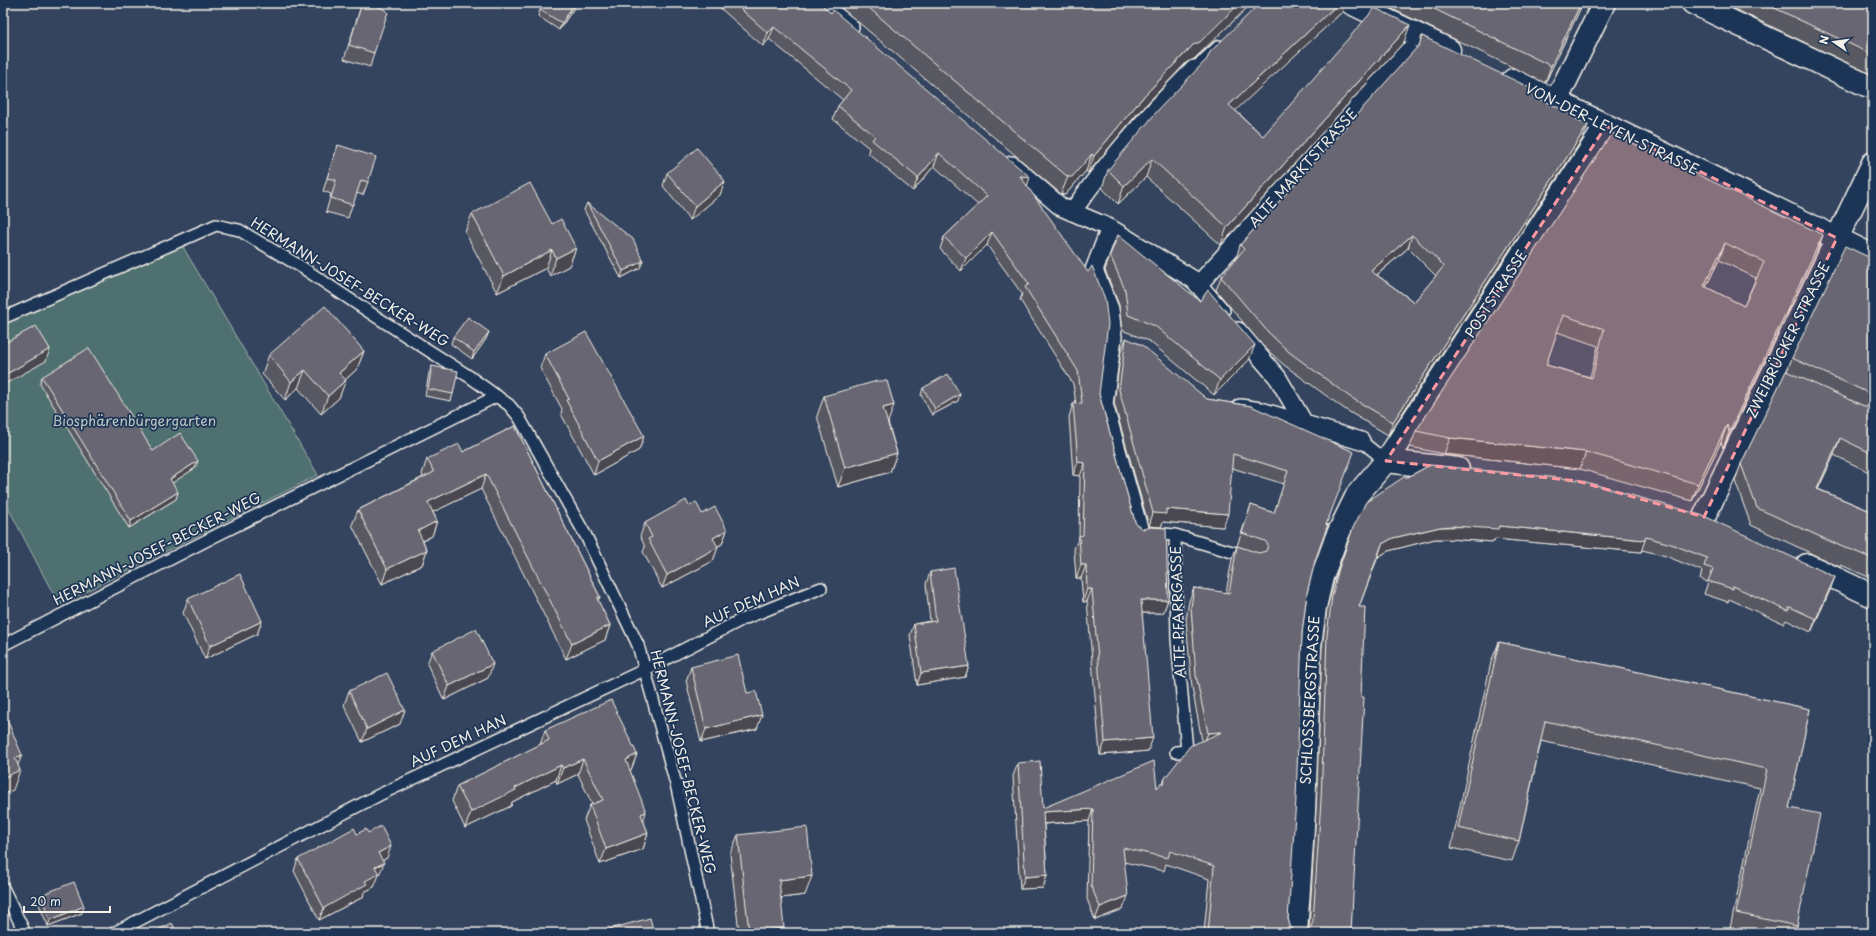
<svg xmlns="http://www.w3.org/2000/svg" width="1876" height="936" font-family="'Playpen Sans',sans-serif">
	<rect width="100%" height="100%" fill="#34445f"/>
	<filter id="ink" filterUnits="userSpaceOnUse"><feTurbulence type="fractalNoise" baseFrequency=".025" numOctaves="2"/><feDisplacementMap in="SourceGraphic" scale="8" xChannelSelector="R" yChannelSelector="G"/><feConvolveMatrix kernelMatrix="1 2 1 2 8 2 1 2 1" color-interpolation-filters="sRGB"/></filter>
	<g filter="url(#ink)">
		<path fill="#4f7070" stroke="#a2b0ac" d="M 180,242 L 318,475 L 59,605 L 3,498 L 3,324 Z"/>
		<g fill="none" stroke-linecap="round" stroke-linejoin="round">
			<g stroke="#f4f1e8" stroke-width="14">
				<path id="service" d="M 1194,69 L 1219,46
					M 3,318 L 216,225 L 239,230 L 303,268 L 375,316 L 470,377 L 509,405 L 519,417 L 586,536 L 638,645 L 677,788 L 708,933
					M 1361,441 L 1386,461
					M 1152,533 L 1175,535 L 1177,639 L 1187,751 L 1176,752
					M 1175,535 L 1249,557
					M 3,645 L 215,536 L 497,396
					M 3,888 L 25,933
					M 114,933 L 379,795 L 646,669 L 741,620 L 821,588"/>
			</g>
			<g stroke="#f4f1e8" stroke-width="20">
				<path id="pedestrian" d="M 825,3 L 831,12 L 850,27
					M 1012,165 L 1061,207 L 1110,228 L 1194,280 L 1221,311
					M 1072,212 C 1108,160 1150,113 1194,69
					M 1110,228 L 1094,270 L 1110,309 L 1113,337 L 1104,404 L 1140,532
					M 1198,285 L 1408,51
					M 1238,331 L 1278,378 L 1304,423
					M 1240,408 L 1261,411 L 1361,441"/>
			</g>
			<g stroke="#f4f1e8" stroke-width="25">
				<path id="minor" d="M 1351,3 L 1449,50
					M 1693,3 L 1866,85
					M 1513,80 L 1873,256
					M 1556,101 L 1604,3
					M 1386,461 L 1458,469
					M 1704,517 L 1873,163
					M 1807,565 L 1873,596
					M 1296,933 L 1304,812 L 1310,647 L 1315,607 L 1322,577 L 1337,536 L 1357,495 L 1386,461 L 1606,126"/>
			</g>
			<use href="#service" stroke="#1d3557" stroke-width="11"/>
			<use href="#pedestrian" stroke="#1d3557" stroke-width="17"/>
			<use href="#minor" stroke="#1d3557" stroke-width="22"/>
		</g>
		<path fill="#595862" stroke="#f4f1e8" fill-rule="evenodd" d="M 362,3 L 374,53 L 370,67 L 344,59 Z
			M 545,3 L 576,3 L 574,8 L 559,30 L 538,16 L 540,10 Z
			M 721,3 L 820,3 L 1027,186 L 1099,394 L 1135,522 L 1168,600 L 1163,613 L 1142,613 L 1148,751 L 1100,755 L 1087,601 L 1083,602 L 1081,578 L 1076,578 L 1074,549 L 1079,537 L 1080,476 L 1073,475 L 1069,417 L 1073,404 L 1076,404 L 1073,384 L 1020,300 L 1022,294 L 987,245 L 961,271 L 940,249 L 944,237 L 978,205 L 934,166 L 913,191 L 868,153 L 869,148 L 833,119 L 838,106 L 843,100 L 769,39 L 763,46 L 719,7 Z
			M 839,3 L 1252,3 L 1194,59 L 1187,62 L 1138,113 L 1088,173 L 1086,171 L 1065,195 L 1061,194 L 838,5 Z
			M 1380,3 L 1583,3 L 1545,83 Z
			M 1722,3 L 1873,3 L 1873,75 Z
			M 1342,12 L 1235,110 L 1263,136 L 1404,42 L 1221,245 L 1146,177 L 1118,204 L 1102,188 L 1108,170 Z
			M 1422,36 L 1537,97 L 1576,119 L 1583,138 L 1388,435 L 1346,410 L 1284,365 L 1263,346 L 1216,290 L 1221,277 L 1236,259 L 1240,245 L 1419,46 ZM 1408,248 L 1436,276 L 1414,302 L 1377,275 Z
			M 1612,133 L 1817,252 L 1723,448 L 1721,442 L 1692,501 L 1580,469 L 1444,454 L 1410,447 L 1416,431 ZM 1719,260 L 1756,278 L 1744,306 L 1706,287 ZM 1557,332 L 1598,346 L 1590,377 L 1546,365 Z
			M 338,145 L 368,182 L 363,195 L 356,193 L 348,218 L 326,212 L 331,194 L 323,191 L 333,159 Z
			M 667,173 L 725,181 L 720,195 L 690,220 L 663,186 Z
			M 587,203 L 640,268 L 621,278 L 584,210 Z
			M 472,214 L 552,224 L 576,248 L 569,266 L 550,276 L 546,268 L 497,293 L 465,232 Z
			M 1118,235 L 1249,360 L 1214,395 L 1149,341 L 1122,330 L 1119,305 L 1105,270 Z
			M 1873,259 L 1873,474 L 1834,455 L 1818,489 L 1873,512 L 1873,579 L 1841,565 L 1840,567 L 1751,525 L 1735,481 L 1741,464 L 1787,371 L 1792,358 Z
			M 453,337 L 486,339 L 472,359 L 451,344 Z
			M 1126,338 L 1207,399 L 1251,406 L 1326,525 L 1315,561 L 1307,593 L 1302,633 L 1288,919 L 1290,926 L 1294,931 L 1299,933 L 1307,931 L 1309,929 L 1316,812 L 1322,648 L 1327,609 L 1334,581 L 1353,528 L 1408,477 L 1430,465 L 1830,590 L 1811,632 L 1786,620 L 1784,624 L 1729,599 L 1728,602 L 1704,594 L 1708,582 L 1700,579 L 1702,571 L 1666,556 L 1642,550 L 1641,552 L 1495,539 L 1494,542 L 1447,539 L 1435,539 L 1388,551 L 1378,557 L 1359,607 L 1351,932 L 1360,933 L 1204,933 L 1209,879 L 1166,864 L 1164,871 L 1124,862 L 1123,909 L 1095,920 L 1087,899 L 1089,821 L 1044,824 L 1047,875 L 1043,888 L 1020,889 L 1013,776 L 1018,763 L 1043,808 L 1157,788 L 1163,783 L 1165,778 L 1202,741 L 1192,687 L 1186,620 L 1189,601 L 1194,588 L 1226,593 L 1232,559 L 1237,546 L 1247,550 L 1237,546 L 1251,505 L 1274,513 L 1284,484 L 1232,468 L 1223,527 L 1163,522 L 1161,527 L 1149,526 L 1114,403 L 1121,351 Z
			M 364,351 L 357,369 L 345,380 L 339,398 L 321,414 L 298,388 L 285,400 L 262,374 L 269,355 Z
			M 545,354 L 644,436 L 639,450 L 594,475 L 561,414 L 562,409 L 540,368 Z
			M 432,366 L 453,394 L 451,401 L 425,396 L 429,373 Z
			M 42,377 L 153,451 L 195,468 L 172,483 L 176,499 L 129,528 L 40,384 Z
			M 923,388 L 958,401 L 932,415 L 921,395 Z
			M 824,396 L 888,422 L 897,453 L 890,472 L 838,487 L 817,416 Z
			M 515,426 L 600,597 L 598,601 L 610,625 L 605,640 L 566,659 L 481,489 L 433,512 L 437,521 L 432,536 L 423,541 L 427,550 L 422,565 L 382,584 L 352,525 L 358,510 L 423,477 L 422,474 L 427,459 L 463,452 Z
			M 689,506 L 727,530 L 722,544 L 718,546 L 713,561 L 662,588 L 643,552 L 645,547 L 640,536 L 645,523 Z
			M 930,572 L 969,666 L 965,677 L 917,685 L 910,635 L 914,624 L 930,621 L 926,584 Z
			M 188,599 L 262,621 L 257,634 L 205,659 L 183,613 Z
			M 1499,642 L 1810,709 L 1789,808 L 1797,926 L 1794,933 L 1729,933 L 1760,788 L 1541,741 L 1519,841 L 1512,861 L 1451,848 L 1491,662 Z
			M 432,651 L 488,678 L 444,700 L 427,664 Z
			M 691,667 L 747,693 L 757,729 L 701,742 L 686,681 Z
			M 349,691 L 400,724 L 362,742 L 344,705 Z
			M 545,730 L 637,754 L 631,770 L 630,770 L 643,820 L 648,833 L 643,849 L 600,864 L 584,820 L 590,805 L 592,804 L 578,774 L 557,784 L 556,780 L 512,802 L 511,806 L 465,828 L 452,801 L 457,786 L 540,745 Z
			M 368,833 L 387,858 L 383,860 L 379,875 L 378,876 L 374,887 L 364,892 L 363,897 L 319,920 L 294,871 L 298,859 Z
			M 738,835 L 805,895 L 781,898 L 782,933 L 739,933 L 730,854 Z
			M 41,895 L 82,913 L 48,926 L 38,902 Z"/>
		<path fill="#494750" stroke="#f4f1e8" d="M 575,3 L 574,8 L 559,30 L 562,23 Z
			M 1240,3 L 1252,3 L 1194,59 L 1187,62 L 1138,113 L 1088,173 L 1094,156 L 1144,96 L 1193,45 Z
			M 1339,3 L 1346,3 L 1342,12 L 1223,122 L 1229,105 Z
			M 1581,3 L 1583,3 L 1545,83 L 1551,66 Z
			M 1410,25 L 1404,42 L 1221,245 L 1227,227 Z
			M 774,27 L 769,39 L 763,46 L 768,33 Z
			M 1588,125 L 1583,138 L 1388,435 L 1393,422 Z
			M 939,153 L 934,166 L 913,191 L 918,178 Z
			M 1092,154 L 1086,171 L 1065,195 L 1061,194 L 1068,177 Z
			M 1152,159 L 1146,177 L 1118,204 L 1124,186 Z
			M 1020,176 L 1030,177 L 1026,190 Z
			M 725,181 L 720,195 L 690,220 L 695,206 Z
			M 992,232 L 987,245 L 961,271 L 966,258 Z
			M 1412,235 L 1408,248 L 1366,284 L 1371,271 Z
			M 1823,235 L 1817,252 L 1723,448 L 1729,432 Z
			M 1725,243 L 1719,260 L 1698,303 L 1704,286 Z
			M 576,248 L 569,266 L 550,276 L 556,258 Z
			M 552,250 L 546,268 L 497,293 L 504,276 Z
			M 643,261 L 640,268 L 621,278 L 623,271 Z
			M 489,332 L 486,339 L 472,359 L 474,352 Z
			M 1255,345 L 1249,360 L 1214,395 L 1220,380 Z
			M 50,349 L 46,361 L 3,385 L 3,376 Z
			M 364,351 L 357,369 L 333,391 L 339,373 Z
			M 305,370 L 298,388 L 285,400 L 291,382 Z
			M 346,380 L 339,398 L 321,414 L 328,396 Z
			M 960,394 L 958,401 L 932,415 L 935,409 Z
			M 894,405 L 887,425 L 883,408 Z
			M 1727,425 L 1721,442 L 1692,501 L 1698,484 Z
			M 644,436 L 639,450 L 594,475 L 598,461 Z
			M 1450,438 L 1586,452 L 1580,469 L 1444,454 Z
			M 1840,438 L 1834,455 L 1810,506 L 1817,489 Z
			M 897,453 L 890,472 L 838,487 L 845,468 Z
			M 198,461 L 195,468 L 168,486 L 170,479 Z
			M 1078,462 L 1085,463 L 1080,476 L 1073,475 Z
			M 486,474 L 481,489 L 423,517 L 428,502 Z
			M 178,492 L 176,499 L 129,528 L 131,521 Z
			M 1166,509 L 1228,514 L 1223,527 L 1163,522 L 1161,527 L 1149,526 L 1153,513 Z
			M 437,521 L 432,536 L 412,546 L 418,531 Z
			M 1499,526 L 1645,540 L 1641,552 L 1495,539 L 1494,542 L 1447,539 L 1435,539 L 1388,551 L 1378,557 L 1382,544 L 1393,538 L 1440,527 Z
			M 727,530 L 722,544 L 708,551 L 713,538 Z
			M 718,547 L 713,561 L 662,588 L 667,575 Z
			M 427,550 L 422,565 L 382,584 L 387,569 Z
			M 1081,565 L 1086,565 L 1081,578 L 1076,578 Z
			M 1835,577 L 1830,590 L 1811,632 L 1816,619 Z
			M 1087,589 L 1092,589 L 1087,601 L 1083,602 Z
			M 1141,600 L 1168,600 L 1163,613 L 1136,613 Z
			M 262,621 L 257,634 L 205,659 L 210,646 Z
			M 610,625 L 605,640 L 566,659 L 572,644 Z
			M 493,664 L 488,678 L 444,700 L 449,686 Z
			M 969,666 L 965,677 L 917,685 L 921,673 Z
			M 405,710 L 400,724 L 362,742 L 367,729 Z
			M 762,715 L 757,729 L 701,742 L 706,729 Z
			M 1222,732 L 1203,746 L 1208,733 Z
			M 1153,738 L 1148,751 L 1100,755 L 1105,742 Z
			M 637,754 L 631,770 L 621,775 L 626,760 Z
			M 22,755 L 15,772 L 20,770 L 13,790 L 3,794 L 3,778 L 15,758 Z
			M 583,759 L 578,774 L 557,784 L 563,768 Z
			M 561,765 L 556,780 L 512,802 L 511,806 L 465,828 L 471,812 L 515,788 Z
			M 1093,809 L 1089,821 L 1039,824 L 1043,812 Z
			M 646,812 L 641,828 L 641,814 Z
			M 648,833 L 643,849 L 600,864 L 606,849 Z
			M 391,846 L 387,858 L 374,865 L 378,853 Z
			M 384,863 L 374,887 L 364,892 L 363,897 L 319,920 L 324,908 L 365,881 L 375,867 Z
			M 1047,875 L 1043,888 L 1020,889 L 1025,877 Z
			M 812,876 L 805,895 L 772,899 L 779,880 Z
			M 1128,896 L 1123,909 L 1095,920 L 1100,907 Z
			M 84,906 L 82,913 L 48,926 L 50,920 Z
			M 784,928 L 782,933 L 748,933 L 749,932 Z"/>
		<path fill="#686672" stroke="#f4f1e8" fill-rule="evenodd" d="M 362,3 L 373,3 L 388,12 L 374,53 L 349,45 Z
			M 545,3 L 575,3 L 562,23 L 540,10 Z
			M 734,3 L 820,3 L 831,13 L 833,10 L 1030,177 L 1020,176 L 1088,272 L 1092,266 L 1105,299 L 1108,324 L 1099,394 L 1135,522 L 1138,526 L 1143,529 L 1151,527 L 1166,528 L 1168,600 L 1141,600 L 1153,738 L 1105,742 L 1092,589 L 1087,589 L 1086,565 L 1081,565 L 1079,536 L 1083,535 L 1085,463 L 1078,462 L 1073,404 L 1082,403 L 1078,371 L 1025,287 L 1029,284 L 992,232 L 966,258 L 944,237 L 987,196 L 939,153 L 918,178 L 872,140 L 875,136 L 838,106 L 851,90 L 774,27 L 768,33 Z
			M 863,3 L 1240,3 L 1200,42 L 1193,45 L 1144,96 L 1094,156 L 1092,154 L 1072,177 L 1068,177 Z
			M 1260,3 L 1339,3 L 1229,105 L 1263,136 L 1375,8 L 1410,25 L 1227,227 L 1152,159 L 1124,186 L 1108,170 L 1159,109 L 1207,59 L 1210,52 Z
			M 1422,3 L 1581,3 L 1551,66 Z
			M 1764,3 L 1873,3 L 1873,55 Z
			M 1422,36 L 1539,92 L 1537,97 L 1577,117 L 1576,119 L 1588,125 L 1393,422 L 1350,397 L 1289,352 L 1268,332 L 1221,277 L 1244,249 L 1240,245 L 1420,44 ZM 1412,235 L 1444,266 L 1414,302 L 1371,271 Z
			M 1612,133 L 1823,235 L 1729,432 L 1727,425 L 1698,484 L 1586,452 L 1450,438 L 1416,431 ZM 1725,243 L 1764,262 L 1744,306 L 1704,286 ZM 1563,315 L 1604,329 L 1592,378 L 1546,365 Z
			M 338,145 L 376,157 L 368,182 L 361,180 L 353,205 L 331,198 L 336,180 L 327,178 Z
			M 697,148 L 725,181 L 695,206 L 667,173 Z
			M 530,183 L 552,224 L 561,219 L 576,248 L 556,258 L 552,250 L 504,276 L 472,214 Z
			M 587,203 L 633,239 L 643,261 L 623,271 Z
			M 1118,235 L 1200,301 L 1208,290 L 1255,345 L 1220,380 L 1155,326 L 1128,315 L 1125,290 L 1110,255 Z
			M 1845,246 L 1873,259 L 1873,395 L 1792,358 Z
			M 325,306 L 364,351 L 339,373 L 346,380 L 328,396 L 305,370 L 291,382 L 269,355 Z
			M 468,317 L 489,332 L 474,352 L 453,337 Z
			M 36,326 L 50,349 L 3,376 L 3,344 Z
			M 586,332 L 644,436 L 598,461 L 566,400 L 569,399 L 545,354 Z
			M 1126,338 L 1142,345 L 1207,399 L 1251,406 L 1354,452 L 1326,525 L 1328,524 L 1315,561 L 1307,593 L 1302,633 L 1296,799 L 1288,919 L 1290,926 L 1294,931 L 1299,933 L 1307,931 L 1311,927 L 1313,921 L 1321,800 L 1327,635 L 1332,596 L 1339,568 L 1353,528 L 1366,502 L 1404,477 L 1408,477 L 1430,465 L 1579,480 L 1704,516 L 1835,577 L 1816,619 L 1790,607 L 1788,611 L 1733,586 L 1733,589 L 1708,581 L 1713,569 L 1704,566 L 1707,558 L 1671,544 L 1646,537 L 1645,540 L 1499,526 L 1498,529 L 1452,526 L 1440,527 L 1393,538 L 1382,544 L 1359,607 L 1365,607 L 1361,697 L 1364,697 L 1351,932 L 1360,932 L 1360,933 L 1208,933 L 1214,866 L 1170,851 L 1168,858 L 1123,848 L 1128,896 L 1100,907 L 1091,886 L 1093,809 L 1043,812 L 1047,875 L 1025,877 L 1018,763 L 1040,761 L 1043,808 L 1154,761 L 1157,788 L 1161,783 L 1164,783 L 1165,778 L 1190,746 L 1222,732 L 1208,733 L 1202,705 L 1196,675 L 1191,607 L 1194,588 L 1229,593 L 1237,546 L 1259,553 L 1266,551 L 1268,545 L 1265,541 L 1242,533 L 1251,505 L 1274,513 L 1288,471 L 1233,454 L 1228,514 L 1166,509 L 1166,514 L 1153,513 L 1119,390 Z
			M 89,348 L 153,451 L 180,433 L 198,461 L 170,479 L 178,492 L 131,521 L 42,377 Z
			M 432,366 L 458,371 L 453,394 L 428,389 Z
			M 1786,371 L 1873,410 L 1873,454 L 1840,438 L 1817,489 L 1873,512 L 1873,559 L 1847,548 L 1847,549 L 1757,508 L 1741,464 Z
			M 948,374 L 960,394 L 935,409 L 923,388 Z
			M 877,381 L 887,381 L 894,405 L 883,408 L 897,453 L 845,468 L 824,396 Z
			M 515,426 L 600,597 L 597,598 L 610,625 L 572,644 L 486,474 L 428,502 L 437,521 L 418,531 L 427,550 L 387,569 L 358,510 L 434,472 L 427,459 L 459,444 L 463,452 Z
			M 686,500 L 689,506 L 696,502 L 702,514 L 715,507 L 727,530 L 713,538 L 718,547 L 667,575 L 648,539 L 652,537 L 645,523 Z
			M 954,568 L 969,666 L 921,673 L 914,624 L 936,621 L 930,572 Z
			M 240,574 L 262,621 L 210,646 L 188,599 Z
			M 476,629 L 493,664 L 449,686 L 432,651 Z
			M 1499,642 L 1810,709 L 1789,808 L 1820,814 L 1797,926 L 1736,913 L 1767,769 L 1545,721 L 1519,841 L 1458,828 Z
			M 738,655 L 747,693 L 756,691 L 762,715 L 706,729 L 691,667 Z
			M 387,673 L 405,710 L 367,729 L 349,691 Z
			M 611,700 L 637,754 L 626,760 L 646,812 L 641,814 L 648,833 L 606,849 L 590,805 L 603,800 L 583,759 L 563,768 L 561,765 L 515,788 L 516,790 L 471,812 L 457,786 L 549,740 L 545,730 Z
			M 3,710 L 22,755 L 15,758 L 20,770 L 3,778 Z
			M 381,826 L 391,846 L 378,853 L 384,863 L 375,867 L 379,874 L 365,881 L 367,884 L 324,908 L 298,859 L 354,828 L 357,834 L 366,829 L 368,833 Z
			M 807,827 L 812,876 L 779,880 L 784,928 L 749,932 L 738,835 Z
			M 74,882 L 84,906 L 50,920 L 41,895 Z
			M 650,918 L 654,933 L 607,933 L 606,930 Z
			M 172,923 L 177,933 L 152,933 Z"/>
	</g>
	<path fill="#ff9aa2" fill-opacity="0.2" stroke="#ff9aa2" stroke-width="3" stroke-dasharray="8 5" stroke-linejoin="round" d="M 1606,126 L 1837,238 L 1704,517 L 1577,481 L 1386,461 Z"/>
	<g text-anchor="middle" stroke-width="3.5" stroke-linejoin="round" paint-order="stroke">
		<g font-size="14" fill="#f4f1e8" stroke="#1d3557">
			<text transform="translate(1612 129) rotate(26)" y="5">VON-DER-LEYEN-STRASSE</text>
			<text transform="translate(1303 168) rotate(-48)" y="5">ALTE MARKTSTRASSE</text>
			<text transform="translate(350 282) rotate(32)" y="5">HERMANN-JOSEF-BECKER-WEG</text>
			<text transform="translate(1496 294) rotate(-57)" y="5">POSTSTRASSE</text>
			<text transform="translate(1788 340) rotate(-64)" y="5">ZWEIBRÜCKER STRASSE</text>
			<text transform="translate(157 549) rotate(-27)" y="5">HERMANN-JOSEF-BECKER-WEG</text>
			<text transform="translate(751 602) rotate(-24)" y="5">AUF DEM HAN</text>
			<text transform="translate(1178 612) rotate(-92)" y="5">ALTE PFARRGASSE</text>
			<text transform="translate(1310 700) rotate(-87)" y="5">SCHLOSSBERGSTRASSE</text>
			<text transform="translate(458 741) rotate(-25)" y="5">AUF DEM HAN</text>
			<text transform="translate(683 762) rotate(76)" y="5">HERMANN-JOSEF-BECKER-WEG</text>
		</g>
		<g font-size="14" fill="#bac4be" stroke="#1d3557">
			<text x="134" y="426">Biosphärenbürgergarten</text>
		</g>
	</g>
	<rect width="1876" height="936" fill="none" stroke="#1d3557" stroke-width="16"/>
	<rect x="8" y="8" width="1860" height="920" fill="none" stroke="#f4f1e8" stroke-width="1.5" filter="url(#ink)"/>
	<g transform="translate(1834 42) rotate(283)" stroke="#1d3557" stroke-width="3" paint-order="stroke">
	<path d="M0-3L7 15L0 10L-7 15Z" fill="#f4f1e8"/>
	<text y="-6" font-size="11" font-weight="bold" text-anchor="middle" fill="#f4f1e8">N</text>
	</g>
	<path d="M24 906v6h86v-6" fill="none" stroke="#f4f1e8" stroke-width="2"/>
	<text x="30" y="906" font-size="12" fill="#f4f1e8" stroke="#1d3557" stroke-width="3" paint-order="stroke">20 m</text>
</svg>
